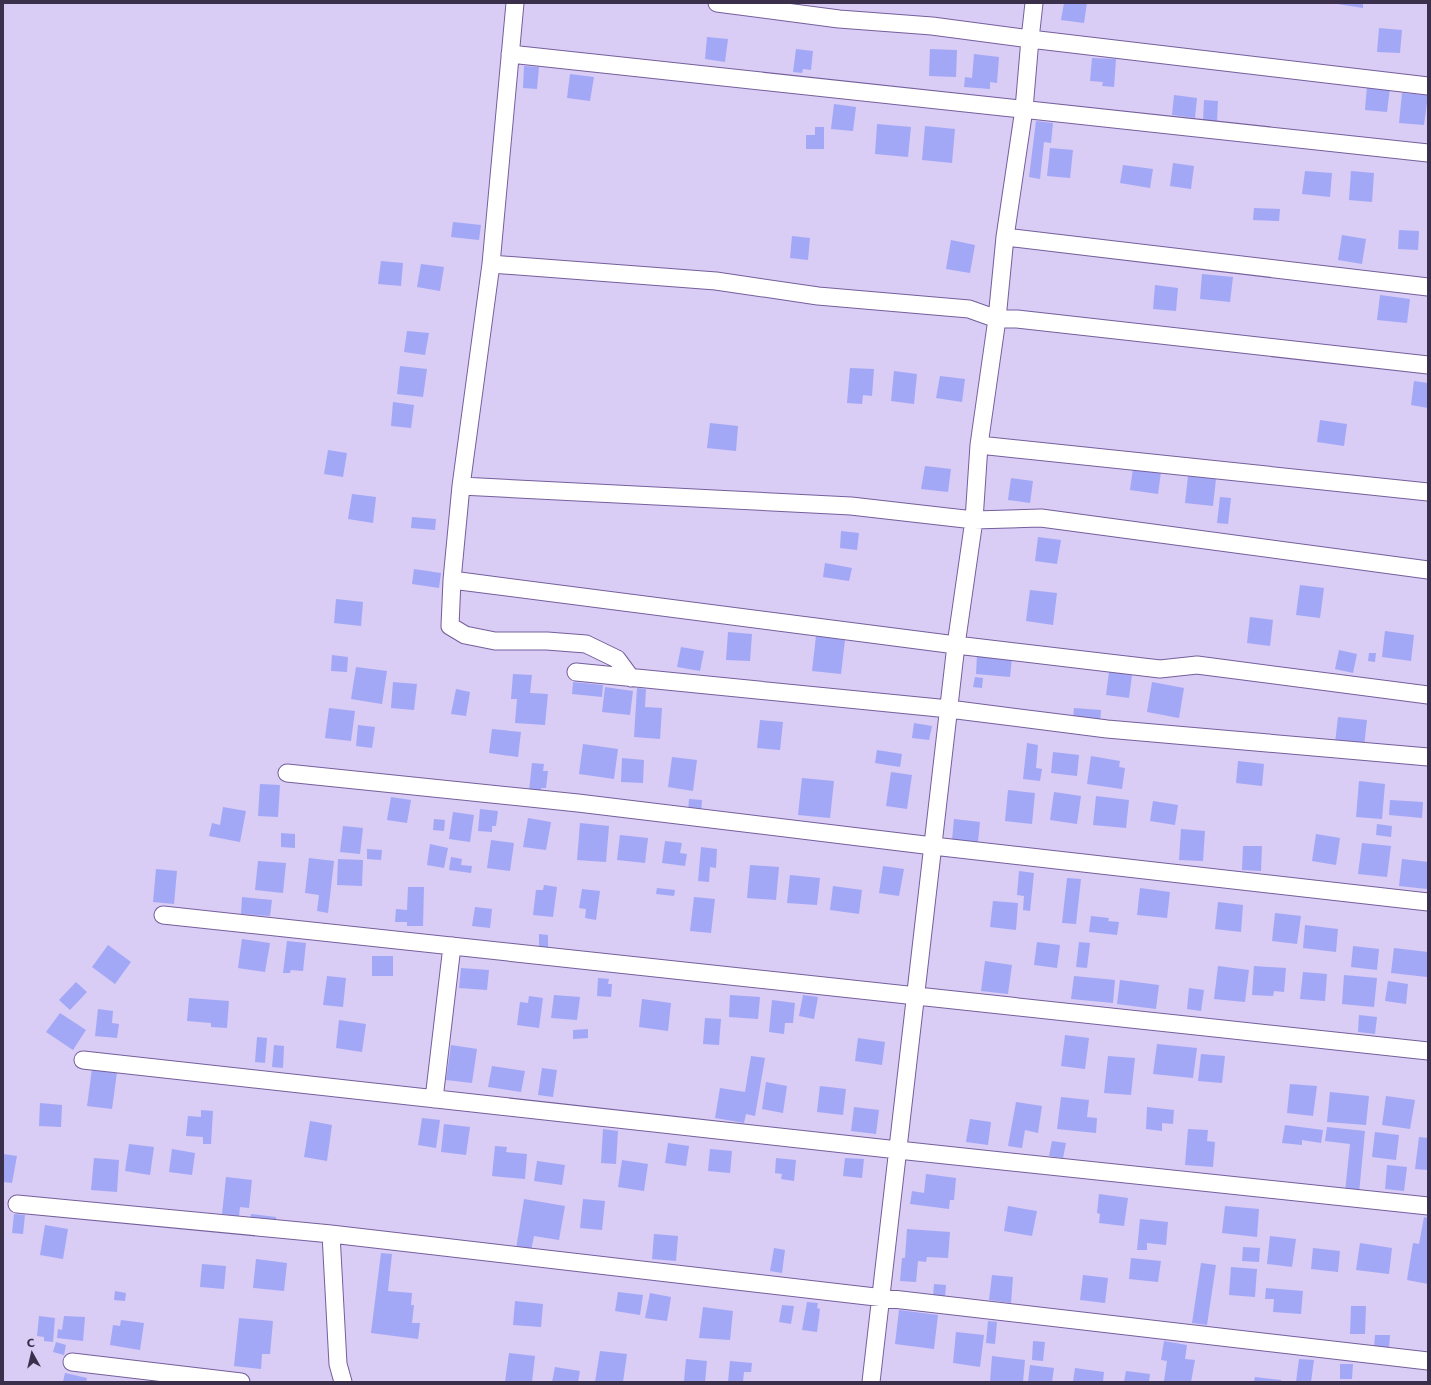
<svg xmlns="http://www.w3.org/2000/svg" width="1431" height="1385" font-family="'DejaVu Sans',sans-serif">
	<rect width="100%" height="100%" fill="#d9ccf5"/>
	<path fill="#a2a8f6" d="M 1064,3 L 1087,3 L 1084,23 L 1061,20 Z
		M 1331,3 L 1363,3 L 1363,8 Z
		M 1379,28 L 1402,30 L 1400,53 L 1377,52 Z
		M 707,37 L 728,39 L 725,62 L 705,59 Z
		M 796,49 L 813,51 L 811,70 L 803,69 L 802,73 L 793,72 Z
		M 930,49 L 957,50 L 956,77 L 929,76 Z
		M 974,54 L 999,57 L 997,83 L 990,82 L 990,89 L 964,87 L 965,77 L 972,78 Z
		M 1092,58 L 1116,59 L 1114,87 L 1102,86 L 1103,82 L 1090,81 Z
		M 524,66 L 539,67 L 537,89 L 523,88 Z
		M 570,74 L 594,77 L 590,101 L 567,98 Z
		M 1367,86 L 1390,88 L 1387,112 L 1365,110 Z
		M 1402,93 L 1428,95 L 1424,125 L 1399,123 Z
		M 1174,95 L 1197,98 L 1195,118 L 1172,115 Z
		M 1204,100 L 1218,101 L 1217,122 L 1203,121 Z
		M 834,104 L 856,107 L 853,131 L 831,129 Z
		M 1036,121 L 1053,123 L 1051,143 L 1044,142 L 1040,179 L 1029,177 Z
		M 877,124 L 911,127 L 908,157 L 875,154 Z
		M 925,126 L 955,129 L 952,163 L 922,160 Z
		M 815,127 L 824,127 L 824,149 L 806,149 L 806,135 L 815,135 Z
		M 1050,148 L 1073,150 L 1070,178 L 1047,176 Z
		M 1173,163 L 1194,166 L 1191,189 L 1170,186 Z
		M 1123,165 L 1153,169 L 1150,188 L 1120,183 Z
		M 1305,171 L 1332,173 L 1330,197 L 1302,194 Z
		M 1351,171 L 1374,173 L 1372,202 L 1349,200 Z
		M 1254,208 L 1280,209 L 1279,221 L 1253,220 Z
		M 453,222 L 481,225 L 479,240 L 451,237 Z
		M 1399,230 L 1419,231 L 1418,250 L 1398,249 Z
		M 1342,235 L 1366,239 L 1362,264 L 1338,260 Z
		M 792,236 L 810,238 L 808,260 L 790,258 Z
		M 951,240 L 975,245 L 970,273 L 946,269 Z
		M 381,261 L 403,263 L 401,286 L 378,284 Z
		M 421,264 L 444,267 L 440,291 L 417,287 Z
		M 1202,274 L 1233,277 L 1230,302 L 1200,299 Z
		M 1155,285 L 1178,288 L 1176,311 L 1153,309 Z
		M 1380,295 L 1410,299 L 1407,323 L 1377,320 Z
		M 407,331 L 429,333 L 425,355 L 404,352 Z
		M 400,366 L 427,369 L 423,397 L 397,394 Z
		M 850,368 L 874,369 L 872,396 L 863,395 L 862,404 L 847,403 Z
		M 894,371 L 917,374 L 914,404 L 891,401 Z
		M 940,376 L 965,379 L 962,402 L 936,398 Z
		M 1414,381 L 1428,383 L 1428,408 L 1411,405 Z
		M 393,402 L 414,405 L 411,428 L 391,426 Z
		M 1320,420 L 1347,424 L 1344,446 L 1317,442 Z
		M 710,423 L 738,426 L 736,451 L 707,448 Z
		M 328,450 L 347,453 L 343,477 L 324,474 Z
		M 925,466 L 951,469 L 948,492 L 921,489 Z
		M 1133,468 L 1161,472 L 1158,494 L 1130,490 Z
		M 1188,476 L 1216,479 L 1213,506 L 1185,503 Z
		M 1011,478 L 1033,481 L 1030,503 L 1008,500 Z
		M 352,494 L 376,497 L 373,523 L 348,519 Z
		M 1220,497 L 1231,498 L 1228,524 L 1217,523 Z
		M 412,517 L 436,519 L 435,530 L 411,528 Z
		M 841,531 L 859,533 L 857,550 L 840,548 Z
		M 1038,537 L 1061,540 L 1057,564 L 1035,561 Z
		M 825,563 L 852,568 L 849,581 L 823,577 Z
		M 414,569 L 441,573 L 439,588 L 412,584 Z
		M 1300,585 L 1324,588 L 1320,618 L 1296,615 Z
		M 1030,590 L 1057,593 L 1053,625 L 1026,621 Z
		M 336,599 L 363,602 L 361,626 L 334,623 Z
		M 1250,617 L 1273,620 L 1270,646 L 1247,643 Z
		M 1385,631 L 1414,635 L 1411,661 L 1382,657 Z
		M 728,632 L 752,634 L 750,661 L 726,660 Z
		M 816,636 L 845,640 L 841,674 L 812,671 Z
		M 681,647 L 704,651 L 700,671 L 677,667 Z
		M 1339,650 L 1357,654 L 1353,673 L 1335,669 Z
		M 1369,653 L 1376,653 L 1375,662 L 1368,661 Z
		M 332,655 L 348,657 L 347,672 L 331,671 Z
		M 977,655 L 1012,658 L 1010,677 L 976,674 Z
		M 356,667 L 387,671 L 382,704 L 351,699 Z
		M 1109,672 L 1132,675 L 1129,698 L 1106,695 Z
		M 513,674 L 532,675 L 530,693 L 548,694 L 545,725 L 515,723 L 517,699 L 511,699 Z
		M 975,677 L 983,678 L 982,688 L 973,687 Z
		M 393,682 L 417,684 L 414,710 L 391,708 Z
		M 573,682 L 603,685 L 602,697 L 572,694 Z
		M 1152,682 L 1184,688 L 1179,718 L 1147,712 Z
		M 605,687 L 633,691 L 630,715 L 602,712 Z
		M 637,688 L 646,689 L 645,707 L 662,708 L 660,739 L 634,737 Z
		M 456,689 L 470,692 L 466,716 L 451,714 Z
		M 329,708 L 355,711 L 351,741 L 325,738 Z
		M 1074,708 L 1101,710 L 1100,722 L 1073,719 Z
		M 1338,717 L 1367,720 L 1364,747 L 1335,743 Z
		M 760,720 L 783,722 L 780,750 L 757,748 Z
		M 914,723 L 932,726 L 929,740 L 912,738 Z
		M 358,725 L 375,727 L 372,748 L 356,746 Z
		M 492,729 L 521,732 L 518,757 L 489,753 Z
		M 1027,743 L 1038,745 L 1036,768 L 1042,769 L 1040,781 L 1023,779 Z
		M 583,744 L 618,749 L 614,779 L 579,774 Z
		M 877,750 L 902,754 L 900,767 L 875,763 Z
		M 1053,752 L 1079,755 L 1077,776 L 1051,773 Z
		M 1091,756 L 1120,761 L 1119,767 L 1125,768 L 1122,789 L 1087,784 Z
		M 672,757 L 697,760 L 693,791 L 668,787 Z
		M 622,758 L 644,760 L 643,783 L 621,782 Z
		M 1238,761 L 1264,764 L 1262,786 L 1236,783 Z
		M 532,763 L 544,764 L 543,771 L 548,771 L 546,788 L 541,788 L 541,792 L 529,791 Z
		M 891,772 L 912,775 L 907,809 L 886,806 Z
		M 802,778 L 834,781 L 830,818 L 798,815 Z
		M 1359,781 L 1385,784 L 1382,819 L 1356,817 Z
		M 260,784 L 280,785 L 278,817 L 258,816 Z
		M 1008,790 L 1035,793 L 1032,824 L 1005,821 Z
		M 1054,792 L 1081,796 L 1077,824 L 1050,820 Z
		M 1096,796 L 1129,800 L 1126,828 L 1093,825 Z
		M 391,797 L 411,800 L 407,823 L 387,820 Z
		M 689,799 L 702,800 L 701,813 L 688,812 Z
		M 1390,800 L 1423,802 L 1422,818 L 1389,815 Z
		M 1153,801 L 1178,805 L 1175,825 L 1150,821 Z
		M 223,807 L 246,811 L 240,842 L 209,836 L 212,823 L 220,825 Z
		M 480,809 L 498,811 L 496,826 L 492,826 L 492,832 L 478,831 Z
		M 453,812 L 474,815 L 470,842 L 449,839 Z
		M 528,818 L 551,822 L 546,850 L 523,847 Z
		M 434,819 L 445,820 L 444,831 L 433,830 Z
		M 954,819 L 980,822 L 978,842 L 952,840 Z
		M 580,823 L 609,826 L 606,862 L 577,860 Z
		M 1377,824 L 1392,826 L 1391,837 L 1376,835 Z
		M 343,826 L 363,828 L 360,854 L 340,852 Z
		M 1181,829 L 1205,831 L 1203,861 L 1179,860 Z
		M 281,833 L 295,834 L 295,848 L 281,847 Z
		M 1316,834 L 1340,838 L 1336,865 L 1312,861 Z
		M 620,835 L 648,838 L 645,863 L 617,860 Z
		M 491,840 L 514,843 L 510,871 L 487,868 Z
		M 665,841 L 682,843 L 680,853 L 687,854 L 685,866 L 662,863 Z
		M 1362,843 L 1391,846 L 1387,877 L 1358,874 Z
		M 430,844 L 448,848 L 444,868 L 427,865 Z
		M 1243,846 L 1262,846 L 1261,871 L 1242,870 Z
		M 701,847 L 717,849 L 716,868 L 710,867 L 709,882 L 698,881 Z
		M 367,849 L 382,850 L 381,860 L 367,859 Z
		M 451,857 L 462,859 L 461,865 L 472,866 L 471,873 L 449,870 Z
		M 309,858 L 334,861 L 328,913 L 317,911 L 319,895 L 305,893 Z
		M 338,859 L 363,860 L 362,886 L 337,885 Z
		M 1402,859 L 1428,862 L 1427,889 L 1399,886 Z
		M 258,861 L 286,863 L 283,893 L 255,890 Z
		M 750,865 L 779,867 L 776,900 L 747,898 Z
		M 883,866 L 904,869 L 899,896 L 879,893 Z
		M 156,869 L 177,871 L 174,904 L 153,902 Z
		M 1019,871 L 1034,873 L 1030,911 L 1023,910 L 1024,896 L 1017,895 Z
		M 790,875 L 820,878 L 817,905 L 787,903 Z
		M 1067,878 L 1081,879 L 1076,924 L 1062,923 Z
		M 544,885 L 557,887 L 553,917 L 533,915 L 536,890 L 543,890 Z
		M 833,886 L 862,890 L 859,914 L 830,910 Z
		M 408,887 L 424,887 L 423,926 L 407,926 L 407,922 L 395,922 L 396,909 L 407,910 Z
		M 657,888 L 675,890 L 674,896 L 656,894 Z
		M 1140,888 L 1170,892 L 1167,918 L 1137,915 Z
		M 582,889 L 600,891 L 596,920 L 585,918 L 586,909 L 579,908 Z
		M 242,897 L 272,900 L 270,916 L 241,914 Z
		M 694,897 L 715,899 L 711,933 L 690,931 Z
		M 993,901 L 1018,903 L 1016,930 L 990,927 Z
		M 1218,902 L 1243,905 L 1241,932 L 1215,929 Z
		M 475,907 L 492,909 L 490,928 L 472,926 Z
		M 1275,913 L 1301,916 L 1297,944 L 1272,941 Z
		M 1091,916 L 1109,918 L 1108,921 L 1119,922 L 1117,935 L 1089,932 Z
		M 1305,925 L 1338,929 L 1336,952 L 1303,948 Z
		M 539,934 L 548,935 L 548,950 L 539,950 Z
		M 242,939 L 270,943 L 265,972 L 238,968 Z
		M 287,941 L 306,943 L 303,971 L 291,970 L 290,973 L 283,973 Z
		M 1037,942 L 1060,945 L 1057,968 L 1034,965 Z
		M 1079,942 L 1090,943 L 1087,968 L 1076,967 Z
		M 108,945 L 131,962 L 115,984 L 92,967 Z
		M 1353,946 L 1379,949 L 1377,970 L 1351,967 Z
		M 1394,948 L 1428,952 L 1427,977 L 1391,973 Z
		M 372,956 L 393,956 L 393,976 L 372,976 Z
		M 985,961 L 1012,965 L 1008,994 L 981,991 Z
		M 1218,966 L 1249,970 L 1245,1002 L 1214,999 Z
		M 1254,966 L 1286,968 L 1284,992 L 1274,991 L 1273,996 L 1252,995 Z
		M 461,968 L 489,970 L 487,990 L 459,988 Z
		M 1303,972 L 1327,974 L 1325,1001 L 1300,999 Z
		M 1344,975 L 1377,978 L 1374,1007 L 1342,1004 Z
		M 327,976 L 346,978 L 343,1007 L 323,1005 Z
		M 1074,976 L 1115,980 L 1113,1003 L 1071,999 Z
		M 598,978 L 609,979 L 608,984 L 612,984 L 611,997 L 597,996 Z
		M 1120,980 L 1159,985 L 1156,1009 L 1117,1004 Z
		M 1388,981 L 1408,984 L 1406,1004 L 1385,1001 Z
		M 76,982 L 87,992 L 70,1010 L 59,1000 Z
		M 1189,988 L 1204,990 L 1201,1011 L 1187,1009 Z
		M 554,995 L 580,997 L 577,1020 L 551,1018 Z
		M 730,995 L 760,997 L 758,1019 L 729,1017 Z
		M 803,995 L 818,997 L 814,1019 L 799,1016 Z
		M 529,996 L 543,998 L 539,1028 L 517,1025 L 520,1002 L 528,1003 Z
		M 189,998 L 229,1001 L 227,1028 L 211,1027 L 211,1023 L 187,1021 Z
		M 642,999 L 671,1003 L 668,1031 L 639,1027 Z
		M 772,1000 L 795,1003 L 793,1023 L 785,1023 L 784,1034 L 769,1032 Z
		M 98,1009 L 113,1011 L 112,1023 L 119,1024 L 117,1038 L 95,1036 Z
		M 60,1013 L 86,1030 L 73,1050 L 46,1032 Z
		M 1359,1015 L 1377,1017 L 1375,1034 L 1358,1032 Z
		M 705,1018 L 721,1019 L 719,1045 L 703,1044 Z
		M 339,1020 L 366,1024 L 362,1052 L 336,1048 Z
		M 588,1029 L 588,1038 L 573,1039 L 573,1030 Z
		M 1065,1035 L 1089,1038 L 1085,1069 L 1061,1066 Z
		M 257,1037 L 267,1038 L 265,1063 L 255,1062 Z
		M 858,1038 L 885,1042 L 882,1065 L 855,1061 Z
		M 1157,1044 L 1197,1048 L 1193,1078 L 1153,1074 Z
		M 274,1045 L 284,1046 L 283,1068 L 272,1067 Z
		M 451,1045 L 477,1049 L 472,1083 L 446,1080 Z
		M 1201,1054 L 1225,1056 L 1222,1083 L 1198,1081 Z
		M 751,1056 L 765,1058 L 755,1116 L 746,1114 L 744,1123 L 715,1118 L 720,1088 L 745,1092 Z
		M 1108,1056 L 1135,1058 L 1131,1095 L 1104,1093 Z
		M 492,1066 L 525,1071 L 521,1092 L 488,1087 Z
		M 542,1068 L 557,1070 L 553,1097 L 538,1095 Z
		M 92,1069 L 117,1072 L 112,1109 L 87,1106 Z
		M 766,1082 L 787,1086 L 783,1113 L 762,1109 Z
		M 1290,1084 L 1317,1086 L 1313,1116 L 1287,1113 Z
		M 820,1086 L 846,1089 L 843,1115 L 817,1112 Z
		M 1330,1092 L 1369,1096 L 1366,1125 L 1327,1122 Z
		M 1386,1096 L 1415,1100 L 1410,1129 L 1382,1125 Z
		M 1061,1097 L 1089,1100 L 1087,1117 L 1097,1118 L 1096,1133 L 1057,1129 Z
		M 1016,1102 L 1042,1106 L 1038,1133 L 1025,1130 L 1022,1148 L 1008,1146 Z
		M 40,1103 L 62,1105 L 61,1127 L 39,1126 Z
		M 854,1107 L 879,1110 L 876,1134 L 851,1131 Z
		M 1147,1107 L 1174,1110 L 1173,1124 L 1162,1123 L 1162,1131 L 1146,1129 Z
		M 201,1110 L 213,1111 L 211,1144 L 203,1144 L 203,1137 L 186,1136 L 188,1116 L 201,1117 Z
		M 422,1118 L 440,1120 L 436,1148 L 418,1145 Z
		M 970,1119 L 991,1122 L 988,1145 L 966,1142 Z
		M 310,1121 L 332,1125 L 327,1161 L 304,1157 Z
		M 444,1124 L 470,1127 L 466,1155 L 441,1152 Z
		M 1285,1125 L 1323,1130 L 1321,1143 L 1302,1140 L 1302,1145 L 1282,1143 Z
		M 1327,1127 L 1365,1131 L 1359,1193 L 1345,1192 L 1350,1144 L 1325,1141 Z
		M 603,1129 L 618,1131 L 616,1164 L 601,1163 Z
		M 1188,1129 L 1208,1130 L 1207,1141 L 1215,1142 L 1213,1167 L 1185,1165 Z
		M 1375,1132 L 1399,1135 L 1396,1160 L 1372,1157 Z
		M 1419,1137 L 1428,1138 L 1428,1170 L 1415,1169 Z
		M 1052,1141 L 1066,1143 L 1063,1158 L 1049,1156 Z
		M 668,1143 L 689,1146 L 686,1166 L 665,1163 Z
		M 129,1144 L 154,1147 L 150,1175 L 125,1171 Z
		M 495,1146 L 507,1147 L 506,1152 L 527,1154 L 525,1179 L 492,1176 Z
		M 172,1149 L 195,1153 L 192,1175 L 169,1172 Z
		M 710,1149 L 732,1151 L 730,1173 L 708,1171 Z
		M 3,1154 L 17,1156 L 12,1183 L 3,1182 Z
		M 94,1158 L 119,1160 L 117,1192 L 91,1190 Z
		M 776,1158 L 796,1160 L 794,1181 L 781,1179 L 782,1174 L 775,1173 Z
		M 845,1158 L 864,1159 L 862,1178 L 843,1176 Z
		M 622,1160 L 648,1164 L 644,1191 L 618,1187 Z
		M 537,1161 L 565,1165 L 562,1185 L 534,1181 Z
		M 1387,1165 L 1407,1167 L 1404,1191 L 1385,1189 Z
		M 926,1174 L 956,1178 L 954,1200 L 950,1200 L 949,1209 L 910,1204 L 912,1191 L 924,1193 Z
		M 226,1177 L 252,1180 L 249,1208 L 240,1207 L 239,1216 L 222,1214 Z
		M 1099,1194 L 1128,1198 L 1124,1226 L 1099,1223 L 1100,1214 L 1097,1213 Z
		M 524,1199 L 565,1206 L 559,1240 L 534,1236 L 531,1251 L 516,1249 Z
		M 583,1199 L 605,1201 L 602,1230 L 580,1228 Z
		M 1008,1206 L 1037,1211 L 1032,1236 L 1004,1231 Z
		M 1225,1206 L 1259,1209 L 1257,1237 L 1222,1233 Z
		M 14,1214 L 25,1215 L 23,1234 L 12,1233 Z
		M 251,1214 L 276,1217 L 276,1223 L 250,1221 Z
		M 1424,1217 L 1428,1218 L 1428,1284 L 1407,1280 L 1413,1243 L 1419,1244 Z
		M 1140,1219 L 1168,1222 L 1166,1245 L 1147,1243 L 1147,1250 L 1137,1250 Z
		M 45,1225 L 68,1229 L 63,1259 L 40,1255 Z
		M 907,1229 L 950,1232 L 948,1258 L 927,1257 L 926,1262 L 918,1261 L 916,1282 L 900,1281 L 902,1258 L 905,1258 Z
		M 654,1234 L 678,1236 L 676,1261 L 652,1259 Z
		M 1270,1236 L 1296,1239 L 1292,1267 L 1267,1264 Z
		M 1360,1243 L 1392,1248 L 1389,1274 L 1356,1270 Z
		M 1243,1247 L 1260,1248 L 1259,1262 L 1242,1261 Z
		M 774,1248 L 785,1250 L 782,1273 L 770,1271 Z
		M 1313,1248 L 1340,1251 L 1338,1272 L 1311,1269 Z
		M 381,1253 L 392,1254 L 388,1291 L 412,1293 L 411,1305 L 414,1305 L 412,1323 L 420,1323 L 418,1339 L 371,1333 Z
		M 1131,1258 L 1161,1261 L 1158,1282 L 1129,1279 Z
		M 256,1259 L 287,1263 L 284,1291 L 253,1288 Z
		M 1201,1263 L 1216,1265 L 1207,1325 L 1192,1323 Z
		M 202,1264 L 226,1266 L 224,1289 L 200,1287 Z
		M 1231,1267 L 1257,1269 L 1255,1297 L 1229,1295 Z
		M 992,1275 L 1013,1277 L 1011,1303 L 989,1300 Z
		M 1083,1275 L 1108,1278 L 1105,1303 L 1080,1300 Z
		M 934,1284 L 946,1285 L 945,1297 L 933,1296 Z
		M 1266,1288 L 1303,1291 L 1301,1314 L 1273,1312 L 1274,1299 L 1265,1299 Z
		M 115,1291 L 126,1293 L 125,1301 L 114,1300 Z
		M 618,1292 L 643,1295 L 640,1315 L 615,1311 Z
		M 650,1293 L 671,1297 L 667,1321 L 645,1318 Z
		M 515,1301 L 543,1304 L 541,1327 L 513,1325 Z
		M 807,1302 L 818,1303 L 817,1308 L 820,1309 L 817,1332 L 802,1330 Z
		M 782,1305 L 794,1306 L 791,1324 L 779,1322 Z
		M 1351,1306 L 1366,1306 L 1365,1334 L 1350,1334 Z
		M 703,1307 L 733,1311 L 730,1340 L 699,1338 Z
		M 899,1310 L 938,1315 L 934,1349 L 895,1344 Z
		M 39,1316 L 55,1318 L 53,1342 L 44,1341 L 44,1337 L 37,1336 Z
		M 64,1316 L 85,1317 L 83,1341 L 57,1338 L 58,1329 L 62,1330 Z
		M 239,1318 L 273,1321 L 270,1354 L 262,1354 L 261,1369 L 234,1366 Z
		M 121,1320 L 144,1323 L 140,1350 L 110,1345 L 113,1325 L 120,1326 Z
		M 988,1321 L 997,1322 L 995,1344 L 986,1343 Z
		M 956,1332 L 984,1335 L 980,1367 L 953,1363 Z
		M 1375,1335 L 1390,1335 L 1389,1348 L 1374,1347 Z
		M 1033,1341 L 1045,1342 L 1043,1361 L 1032,1360 Z
		M 1164,1341 L 1187,1345 L 1185,1359 L 1195,1360 L 1191,1382 L 1164,1381 L 1167,1361 L 1161,1360 Z
		M 56,1342 L 66,1345 L 64,1355 L 53,1352 Z
		M 600,1351 L 627,1354 L 623,1382 L 595,1382 Z
		M 509,1353 L 535,1356 L 532,1382 L 505,1382 Z
		M 992,1356 L 1025,1360 L 1023,1382 L 990,1382 Z
		M 686,1359 L 707,1361 L 705,1382 L 684,1381 Z
		M 1299,1359 L 1314,1360 L 1311,1382 L 1296,1382 Z
		M 730,1361 L 752,1363 L 751,1372 L 744,1372 L 743,1382 L 728,1382 Z
		M 1340,1364 L 1353,1364 L 1352,1379 L 1340,1379 Z
		M 1030,1365 L 1054,1368 L 1052,1382 L 1028,1382 Z
		M 555,1367 L 580,1371 L 578,1382 L 552,1382 Z
		M 1075,1368 L 1104,1372 L 1103,1382 L 1073,1382 Z
		M 1126,1371 L 1150,1374 L 1149,1382 L 1124,1382 Z
		M 65,1373 L 87,1378 L 86,1382 L 63,1382 Z
		M 1255,1377 L 1281,1380 L 1281,1382 L 1254,1382 Z"/>
	<g fill="none" stroke-linecap="round" stroke-linejoin="round">
		<g stroke="#755e9c" stroke-width="19">
			<path id="minor" d="M 717,3 L 839,19 L 932,26 L 1030,39 L 1428,86
				M 510,54 L 1428,153
				M 1005,237 L 1428,287
				M 491,264 L 515,3
				M 1428,365 L 1017,319 L 997,319 L 969,309 L 818,296 L 716,281 L 491,264 L 461,486 L 452,580 L 956,645 L 1160,669 L 1197,665 L 1428,695
				M 979,445 L 1428,492
				M 461,486 L 851,506 L 974,520 L 1041,518 L 1428,570
				M 452,580 L 450,626 L 465,635 L 495,641 L 547,641 L 586,644 L 617,659 L 631,678
				M 576,672 L 949,709 L 1107,729 L 1428,757
				M 287,773 L 578,803 L 933,846 L 1428,902
				M 163,915 L 1428,1051
				M 83,1060 L 898,1150 L 1428,1206
				M 434,1099 L 452,946
				M 17,1204 L 331,1234 L 1428,1361
				M 331,1234 L 338,1364 L 343,1382
				M 72,1362 L 241,1382
				M 871,1382 L 956,645 L 974,520 L 979,445 L 997,319 L 1005,237 L 1024,109 L 1030,39 L 1034,3"/>
		</g>
		<use href="#minor" stroke="#fff" stroke-width="17"/>
	</g>
	<rect width="1431" height="1385" fill="none" stroke="#3a304c" stroke-width="8"/>
	<g transform="translate(32 1353) rotate(352)" stroke="#d9ccf5" stroke-width="3" paint-order="stroke">
	<path d="M0-3L7 15L0 10L-7 15Z" fill="#3a304c"/>
	<text y="-6" font-size="11" font-weight="bold" text-anchor="middle" fill="#3a304c">С</text>
	</g>
</svg>
